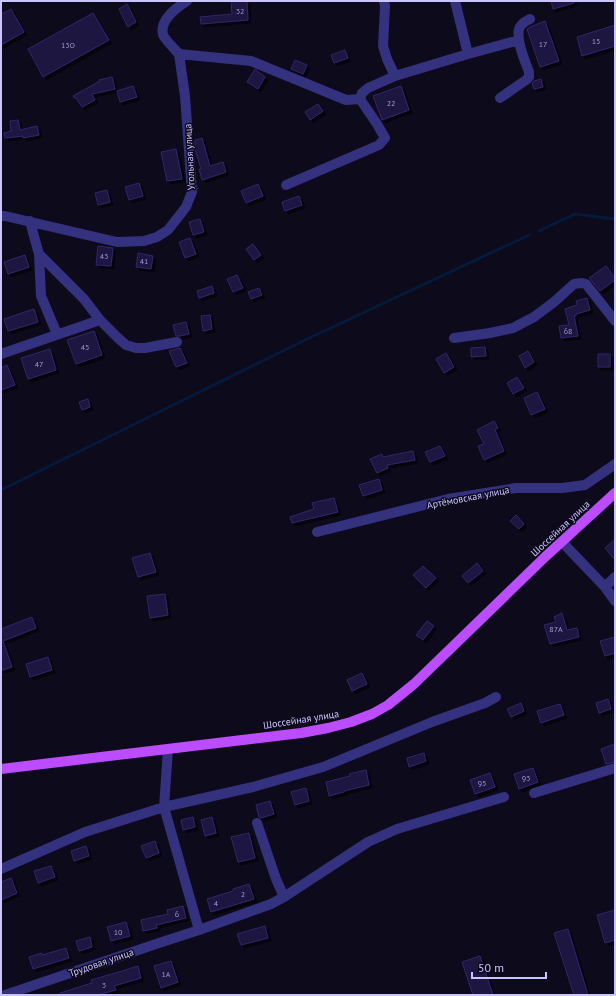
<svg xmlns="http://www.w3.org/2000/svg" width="616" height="996" font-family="'PT Sans',sans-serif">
	<defs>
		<filter id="shadow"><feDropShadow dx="3" dy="3" stdDeviation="0" flood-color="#0009"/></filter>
	</defs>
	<rect width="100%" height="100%" fill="#0d0a1c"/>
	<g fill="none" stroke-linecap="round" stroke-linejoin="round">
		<path stroke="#05193a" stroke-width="3" d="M 539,231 L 575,214 L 615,219
			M 1,490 L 303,341 L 529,235"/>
	</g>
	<path fill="#1d153f" stroke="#33256c" filter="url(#shadow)" d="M 231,1 L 247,1 L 248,20 L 201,24 L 200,17 L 232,14 Z
		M 551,1 L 574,1 L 574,3 L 553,9 Z
		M 127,4 L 136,22 L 128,27 L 119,9 Z
		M 11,9 L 24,32 L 1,45 L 1,14 Z
		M 93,13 L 109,40 L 43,77 L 28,49 Z
		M 545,21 L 559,61 L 540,67 L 527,29 L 530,27 Z
		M 615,25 L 615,46 L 582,56 L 577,37 Z
		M 345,50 L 348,58 L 334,63 L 331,55 Z
		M 295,60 L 307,65 L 303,74 L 291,69 Z
		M 255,69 L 265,77 L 258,89 L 247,82 Z
		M 112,77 L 115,89 L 92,94 L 95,100 L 82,107 L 76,98 L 74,98 L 73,96 L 100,81 L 99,80 Z
		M 541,79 L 543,87 L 534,89 L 532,83 L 534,81 Z
		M 133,86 L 137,97 L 120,102 L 117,91 Z
		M 401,86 L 409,110 L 382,120 L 373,96 Z
		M 318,104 L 323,111 L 310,120 L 305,112 Z
		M 18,120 L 20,130 L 37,126 L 39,135 L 23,138 L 23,136 L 5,138 L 4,133 L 11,131 L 10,121 Z
		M 202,138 L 210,166 L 223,162 L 226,172 L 202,180 L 199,169 L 201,169 L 195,149 L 195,140 Z
		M 176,149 L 182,179 L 167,181 L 161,152 Z
		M 139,183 L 143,196 L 129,200 L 125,187 Z
		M 258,184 L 263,196 L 246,203 L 241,191 Z
		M 107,190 L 110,202 L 98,205 L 95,193 Z
		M 299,196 L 302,205 L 285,211 L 282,202 Z
		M 200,219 L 204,232 L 193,235 L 189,222 Z
		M 190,238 L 196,254 L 185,258 L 179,242 Z
		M 253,244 L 261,255 L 254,260 L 246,249 Z
		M 98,246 L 113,248 L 111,266 L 96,265 Z
		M 138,253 L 153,256 L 151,269 L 136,267 Z
		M 25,255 L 29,267 L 8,274 L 4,262 Z
		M 606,266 L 615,278 L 615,280 L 600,291 L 589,278 Z
		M 237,275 L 243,288 L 233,292 L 227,279 Z
		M 212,286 L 214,293 L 199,298 L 197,291 Z
		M 259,288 L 262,295 L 251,299 L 248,292 Z
		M 587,298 L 590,310 L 576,314 L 576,316 L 574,316 L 578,336 L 561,338 L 559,326 L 569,325 L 565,309 L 577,305 L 576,301 Z
		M 34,309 L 38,322 L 8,331 L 4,319 Z
		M 210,315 L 212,329 L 203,331 L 201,316 Z
		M 186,322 L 189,334 L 180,336 L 176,336 L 173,325 Z
		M 94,331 L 102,355 L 76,364 L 67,340 Z
		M 485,347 L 486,356 L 471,357 L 471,348 Z
		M 180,348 L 187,363 L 176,367 L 169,351 Z
		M 50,349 L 56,370 L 28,379 L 21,358 Z
		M 528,351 L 534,362 L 525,368 L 519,356 Z
		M 446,353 L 454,367 L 444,373 L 436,359 Z
		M 598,354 L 610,354 L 610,367 L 598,367 Z
		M 7,365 L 15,385 L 1,390 L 1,368 Z
		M 517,377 L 524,388 L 513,394 L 507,383 Z
		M 537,392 L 545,409 L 531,415 L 524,398 Z
		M 88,399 L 90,407 L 82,410 L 79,402 Z
		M 494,421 L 498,428 L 495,430 L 504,451 L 484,460 L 478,446 L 484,444 L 477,430 Z
		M 440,446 L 445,456 L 430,462 L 425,452 Z
		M 413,451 L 415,460 L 387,465 L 388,468 L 377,473 L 370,459 L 382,454 L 383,457 Z
		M 379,479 L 382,490 L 363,496 L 359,485 Z
		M 334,498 L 338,512 L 292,523 L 290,517 L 314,509 L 312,503 Z
		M 516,515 L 524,524 L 519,529 L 510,521 Z
		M 615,539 L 615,560 L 605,548 Z
		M 150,553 L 156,572 L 138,577 L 132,558 Z
		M 477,563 L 483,571 L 468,583 L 462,576 Z
		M 423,566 L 436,578 L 426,588 L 413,575 Z
		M 165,594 L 168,615 L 150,618 L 147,596 Z
		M 562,613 L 567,630 L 577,628 L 579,637 L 550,644 L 544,625 L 556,622 L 554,617 Z
		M 32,617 L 36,628 L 3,641 L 12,667 L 3,670 L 1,665 L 1,629 Z
		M 427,621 L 434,626 L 423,640 L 416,635 Z
		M 615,637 L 615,653 L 605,656 L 600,641 Z
		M 48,657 L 52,670 L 30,677 L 26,664 Z
		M 362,673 L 367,684 L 352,691 L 347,680 Z
		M 608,699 L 611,709 L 599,713 L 596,703 Z
		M 521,703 L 524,711 L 511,717 L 507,709 Z
		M 560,704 L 564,715 L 541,723 L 537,711 Z
		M 615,744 L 615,762 L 606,764 L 601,749 Z
		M 424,753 L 426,761 L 409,767 L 407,758 Z
		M 533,768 L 538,782 L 519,789 L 514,774 Z
		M 366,770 L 369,785 L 344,791 L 344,792 L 329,796 L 326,782 L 350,776 L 349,774 Z
		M 490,773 L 495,787 L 475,794 L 470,780 Z
		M 306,788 L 309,801 L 295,805 L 291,792 Z
		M 270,801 L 274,814 L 261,818 L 259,817 L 256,805 Z
		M 193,817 L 195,827 L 183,830 L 181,820 Z
		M 212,817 L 216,833 L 205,836 L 201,820 Z
		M 249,833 L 255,858 L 238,862 L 231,837 Z
		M 155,841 L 159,853 L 146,858 L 141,846 Z
		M 86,846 L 89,856 L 74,861 L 71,851 Z
		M 51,866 L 55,877 L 38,883 L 34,871 Z
		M 11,878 L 17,893 L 1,900 L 1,882 Z
		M 249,884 L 254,899 L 211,912 L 207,899 L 233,891 L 233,889 Z
		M 183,906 L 186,918 L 156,925 L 157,928 L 143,931 L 141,920 L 168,914 L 167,910 Z
		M 615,910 L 615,940 L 605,943 L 597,915 Z
		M 126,922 L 130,936 L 111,941 L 107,927 Z
		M 265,926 L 268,938 L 241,945 L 237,934 Z
		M 568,929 L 588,995 L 574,995 L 554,933 Z
		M 90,937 L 92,947 L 79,951 L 76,941 Z
		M 66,948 L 69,958 L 33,969 L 29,957 L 42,953 L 42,955 Z
		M 480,956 L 493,995 L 473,995 L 462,962 Z
		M 171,961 L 178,982 L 161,988 L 154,966 Z
		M 138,966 L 141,978 L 114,986 L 116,990 L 97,995 L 60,995 L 60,993 L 92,983 L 91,980 L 122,971 Z"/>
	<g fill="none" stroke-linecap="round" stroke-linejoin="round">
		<path stroke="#34317f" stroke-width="10" d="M 187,1 C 176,8 159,20 163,35 C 165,40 175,49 179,54 L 251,61 L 346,100 L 360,99 L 377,124 L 385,138 L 379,145 L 286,185
			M 384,1 L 385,6 L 383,46 L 387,59 L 395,76
			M 455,1 L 468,54
			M 500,98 L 526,80 L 529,77 L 529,72 C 525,61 516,41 519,29 C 520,24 526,21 530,19
			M 360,99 L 362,93 L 368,88 L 395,76 L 468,54 L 519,40
			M 1,216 L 5,216 L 117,242 L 144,241 L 157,237 L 168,230 L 186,207 L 192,192 L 185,96 L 179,54
			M 30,221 L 35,240 L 39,254 L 84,299 L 100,320 L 118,338 L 126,345 L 136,348 L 145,348 L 177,342
			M 39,254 L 41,296 L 57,334
			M 454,338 L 490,333 L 513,328 L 534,317 L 554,302 L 574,284 L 582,283 L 586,284 L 615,321
			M 1,354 L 100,320
			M 317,532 L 448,499 L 516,488 L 562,488 L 585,485 L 615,464
			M 562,542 L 605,587 L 615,601
			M 605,587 L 615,577
			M 168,749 L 164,807 L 199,930
			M 534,793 L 615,768
			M 257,823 L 276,879 L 284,897
			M 1,869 L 85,832 L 164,807 L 253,787 L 323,767 L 432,722 L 485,703 L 496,697
			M 5,995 L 159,943 L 199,930 L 271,904 L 284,897 L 368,842 L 397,829 L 504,797"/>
		<path stroke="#bb4cff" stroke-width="10" d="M 1,769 L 301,733 L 328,728 L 351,722 L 372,714 L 388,705 L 414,684 L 545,557 L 615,493"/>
	</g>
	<g text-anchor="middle" stroke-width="3" stroke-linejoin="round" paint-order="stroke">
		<g font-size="8" fill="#a099cf">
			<text x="240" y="14">32</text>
			<text x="596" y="44">15</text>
			<text x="543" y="47">17</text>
			<text x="68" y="48">13О</text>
			<text x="391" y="106">22</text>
			<text x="104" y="259">43</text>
			<text x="144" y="264">41</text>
			<text x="568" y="334">68</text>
			<text x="85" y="350">45</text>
			<text x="39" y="367">47</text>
			<text x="556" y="632">87А</text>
			<text x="526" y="781">93</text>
			<text x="482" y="786">95</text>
			<text x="243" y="897">2</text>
			<text x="216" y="906">4</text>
			<text x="177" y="917">6</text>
			<text x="118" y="935">10</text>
			<text x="166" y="977">1А</text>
			<text x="104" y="988">3</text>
		</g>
		<g font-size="10" fill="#cbc5ff" stroke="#0d0a1c">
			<text transform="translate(189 157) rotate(-93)" y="4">Угольная улица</text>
			<text transform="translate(468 497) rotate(-11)" y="4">Артёмовская улица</text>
			<text transform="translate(560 528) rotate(-43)" y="4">Шоссейная улица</text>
			<text transform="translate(301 719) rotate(-9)" y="4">Шоссейная улица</text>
			<text transform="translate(101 962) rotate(-19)" y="4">Трудовая улица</text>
		</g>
	</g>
	<rect width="616" height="996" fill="none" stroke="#cbc5ff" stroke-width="4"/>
	<path d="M472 972v6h74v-6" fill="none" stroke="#cbc5ff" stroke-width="2"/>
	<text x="478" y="972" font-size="12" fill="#cbc5ff" stroke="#0d0a1c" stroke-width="3" paint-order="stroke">50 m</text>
</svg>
